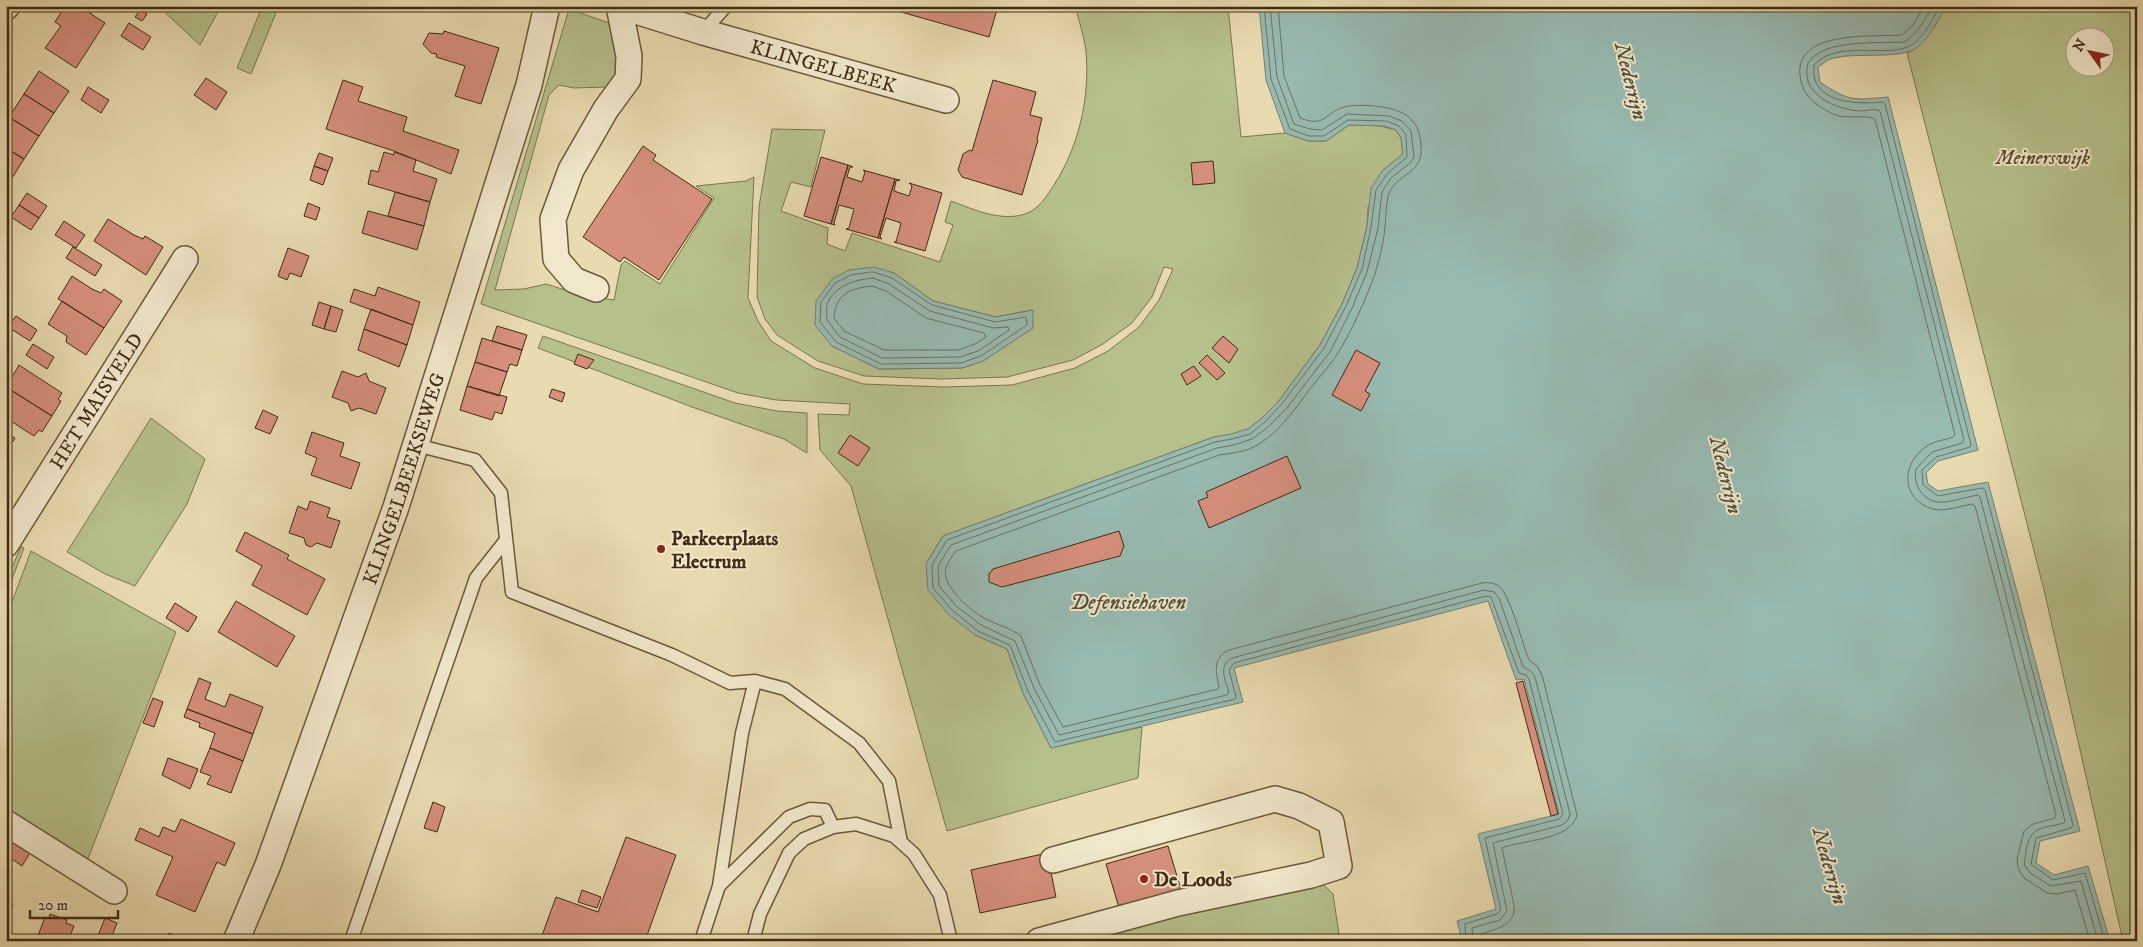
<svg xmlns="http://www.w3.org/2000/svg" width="2143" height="947" font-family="'IM FELL DW Pica',serif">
	<rect width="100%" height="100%" fill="#e9dbb0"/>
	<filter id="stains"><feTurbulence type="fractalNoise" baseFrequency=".004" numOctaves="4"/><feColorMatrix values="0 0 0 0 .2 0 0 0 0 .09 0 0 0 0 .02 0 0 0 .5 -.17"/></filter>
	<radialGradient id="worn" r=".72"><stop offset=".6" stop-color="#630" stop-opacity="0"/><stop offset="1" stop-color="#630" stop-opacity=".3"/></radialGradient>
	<path fill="#b6c08b" stroke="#7a764e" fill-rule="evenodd" d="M 158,6 L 221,6 L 200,45 Z
		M 1075,6 L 1228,6 L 1241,137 L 1285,133 L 1308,141 L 1326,141 L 1349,125 L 1376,125 L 1396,130 L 1401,138 L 1403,154 L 1383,170 L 1368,208 L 1367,226 L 1357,268 L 1342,304 L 1320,345 L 1278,402 L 1262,418 L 1248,429 L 1231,435 L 1214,437 L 943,536 L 926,564 L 975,635 L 1007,649 L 1023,693 L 1051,748 L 1142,727 L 1138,778 L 947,831 L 851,486 L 820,450 L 818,414 L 849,415 L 850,404 L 776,400 L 738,393 L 481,304 L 569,9 L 612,24 L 622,52 L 618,74 L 606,87 L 574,88 L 559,85 L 549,95 L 495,290 L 524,289 L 546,284 L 581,295 L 614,300 L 621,265 L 625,261 L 660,284 L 714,198 L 696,186 L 746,181 L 754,177 L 748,298 L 758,321 L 771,341 L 815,368 L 863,384 L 943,387 L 1012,385 L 1075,368 L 1108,351 L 1139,327 L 1159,300 L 1173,269 L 1164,267 L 1152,297 L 1132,323 L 1103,344 L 1073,360 L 1007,377 L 941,379 L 864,376 L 818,361 L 777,335 L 765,319 L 757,297 L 759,207 L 772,129 L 825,130 L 811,187 L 791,182 L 781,211 L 828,228 L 827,244 L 845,251 L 852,233 L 940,262 L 953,225 L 945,222 L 951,201 C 973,209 1000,222 1025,214 C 1038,210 1047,196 1054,185 C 1079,146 1090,98 1086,51 C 1084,36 1079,21 1075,6 ZM 894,273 L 933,301 L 996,317 L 1032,310 L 1033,328 L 983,361 L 962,368 L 879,369 L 832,346 Z
		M 1944,6 L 2137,6 L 2137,941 L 2123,941 L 2045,594 L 1907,53 L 1918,47 ZM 2076,38 L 2106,38 L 2106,68 L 2076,68 Z
		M 262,7 L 276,13 L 251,74 L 237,68 Z
		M 543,336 L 735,403 L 777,411 L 807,413 L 807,453 L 784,439 L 692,407 L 538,348 Z
		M 151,418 L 205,459 L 187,504 L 135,586 L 105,574 L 67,552 Z
		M 21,547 L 24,548 L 6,595 L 6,581 Z
		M 31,551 L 176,632 L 87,861 L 6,814 L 6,618 Z
		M 1321,882 L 1333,894 L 1340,941 L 1061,941 Z"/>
	<path fill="#98bab1" stroke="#748171" d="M 1259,6 L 1946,6 C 1938,20 1930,37 1918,47 C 1900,61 1854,51 1831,59 C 1826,60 1822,65 1818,67 L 1820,82 C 1849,102 1854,100 1888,97 L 1978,450 L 1938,461 L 1926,473 L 1928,484 L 1938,491 L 1988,482 L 2080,831 L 2040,841 L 2036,863 L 2054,875 L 2088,866 L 2110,941 L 1462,941 L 1457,921 L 1496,909 L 1478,834 L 1559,814 L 1524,679 L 1516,680 L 1488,601 L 1234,668 L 1243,702 L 1051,748 L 1023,693 L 1007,649 L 975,635 L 948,614 L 928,590 L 926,564 L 943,536 L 1214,437 L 1231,434 L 1248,429 L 1262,418 L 1278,402 L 1320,345 L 1342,304 L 1357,268 L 1367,226 L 1371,188 L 1383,170 L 1403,154 L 1401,138 L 1396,130 L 1385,126 L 1349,125 L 1326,141 L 1308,141 L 1285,133 L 1266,80 Z
		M 874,267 L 894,273 L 933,301 L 996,317 L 1033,310 L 1033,328 L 983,361 L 962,368 L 879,369 L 832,346 L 815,325 L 816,301 L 832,279 L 849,270 Z"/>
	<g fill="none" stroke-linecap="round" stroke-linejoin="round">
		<path stroke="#6c7362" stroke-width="1" d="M 1264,6 L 1271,79 L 1290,129 L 1309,136 L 1324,136 L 1348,120 L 1386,121 L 1399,126 L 1406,135 L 1407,157 L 1387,174 L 1376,190 L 1371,227 L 1362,269 L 1346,306 L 1324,348 L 1281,405 L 1265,422 L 1250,434 L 1232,439 L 1215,442 L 947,540 L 932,565 L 933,588 L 952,610 L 978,631 L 1010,645 L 1028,691 L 1055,742 L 1235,699 L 1236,697 L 1229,670 L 1234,663 L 1486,596 L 1491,597 L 1519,673 L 1526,675 L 1529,679 L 1563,814 L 1559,819 L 1485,838 L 1501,910 L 1497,914 L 1465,924 L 1466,941
			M 1270,6 L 1277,77 L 1294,124 L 1310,129 L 1322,130 L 1347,114 L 1389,116 L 1402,121 L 1411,131 L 1414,157 L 1410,163 L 1391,178 L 1382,192 L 1378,228 L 1367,272 L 1352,308 L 1330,352 L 1286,409 L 1268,427 L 1252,439 L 1234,445 L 1217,448 L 951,545 L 938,566 L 939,586 L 956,606 L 981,625 L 1015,641 L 1034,688 L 1059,735 L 1227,695 L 1229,692 C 1225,680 1218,665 1232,658 L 1484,590 L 1494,592 L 1499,598 L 1523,667 L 1531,671 L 1535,677 L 1570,814 L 1568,820 L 1562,825 L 1493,843 L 1507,911 L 1500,920 L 1472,928 L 1473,941
			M 1278,6 L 1284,76 L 1300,118 C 1326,128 1324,113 1344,107 C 1360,103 1398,106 1410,118 C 1418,126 1420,134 1421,145 C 1424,176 1396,172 1388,196 C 1386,206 1386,217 1385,226 C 1384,242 1379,260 1375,274 C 1366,299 1350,335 1336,356 C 1328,368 1318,378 1310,389 C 1295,409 1280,431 1259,444 C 1247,452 1232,453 1219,455 L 956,551 C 953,555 948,562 946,567 C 940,586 972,612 986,619 C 997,625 1011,628 1021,636 L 1040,685 L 1063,727 L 1218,689 L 1219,687 C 1216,672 1212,658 1229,650 L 1482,583 C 1489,582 1495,583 1500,587 C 1510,596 1523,645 1529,660 L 1537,666 L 1542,675 L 1577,815 C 1572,840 1522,840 1502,848 L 1514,905 C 1516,926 1497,928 1481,934 L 1480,941
			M 1924,6 L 1914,24 L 1902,35 C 1873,37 1795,30 1800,75 C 1802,96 1815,105 1833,114 C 1845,120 1865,114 1875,119 L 1955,435 L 1953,437 C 1945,440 1934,441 1927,446 C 1901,463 1900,500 1933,509 C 1945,512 1961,506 1972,504 L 1975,506 L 2056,815 L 2055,818 L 2033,824 L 2024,831 L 2017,859 L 2018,868 L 2024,878 L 2047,893 L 2057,894 L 2075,890 L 2090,941
			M 1933,6 C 1925,19 1918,34 1904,42 C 1878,44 1824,38 1808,63 C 1799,94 1836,110 1861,111 C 1868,111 1875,108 1880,111 L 1964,440 L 1962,443 L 1932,452 L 1916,469 C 1913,483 1921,500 1938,502 C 1950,503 1965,497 1978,495 L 1980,497 L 2065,821 L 2064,823 C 2042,829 2031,825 2026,850 C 2026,855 2024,860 2025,866 L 2030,873 L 2051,886 L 2081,881 L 2098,941
			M 1940,6 C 1933,19 1925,35 1913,44 C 1891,60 1838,38 1814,65 C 1809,103 1856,105 1883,102 L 1885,104 L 1971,445 L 1970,447 L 1936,457 L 1922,470 L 1923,485 L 1938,496 L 1982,488 L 1985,490 L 2073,825 L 2071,828 L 2036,838 L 2031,864 L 2053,880 L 2085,873 L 2105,941
			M 873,272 L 892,278 L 932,305 L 995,322 L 1026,317 L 1027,325 L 981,356 L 961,363 L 881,364 L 836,342 L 820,322 L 821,302 L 835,283 L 851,275 Z
			M 873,278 L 889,284 L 930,311 L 993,328 L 1008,327 L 1009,330 L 978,351 L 960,357 L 882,358 L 840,337 L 827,320 C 827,316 826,309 827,304 C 835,285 855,280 873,278 Z
			M 872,286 L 886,291 L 926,318 L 984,333 L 986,337 L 975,344 L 958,350 L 884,350 L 844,331 L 834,318 C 835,294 851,288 872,286 Z"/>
	</g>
	<path fill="#d68f7d" stroke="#3f2c12" d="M 65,6 L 79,6 L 105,23 L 76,68 L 45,48 L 61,26 L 55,22 Z
		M 880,6 L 998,6 L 989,37 Z
		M 140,10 L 147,14 L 142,21 L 135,17 Z
		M 129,23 L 151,37 L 143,50 L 121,36 Z
		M 444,31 L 499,48 L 481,104 L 455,96 L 465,66 L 436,57 L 437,54 L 431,53 L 423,44 L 429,33 L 443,34 Z
		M 39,71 L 69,91 L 54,113 L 24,94 Z
		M 206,78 L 227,92 L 216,110 L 194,95 Z
		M 343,80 L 363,87 L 358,101 L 407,117 L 403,131 L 459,150 L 451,174 L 394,151 L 326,129 Z
		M 993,80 L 1036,92 L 1030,115 L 1042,118 L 1037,139 L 1038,140 L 1022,195 L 962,177 L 958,170 L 963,154 L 970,150 L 972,151 Z
		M 88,87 L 109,100 L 101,113 L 81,100 Z
		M 24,94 L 54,113 L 39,136 L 9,117 Z
		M 9,117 L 39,136 L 24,159 L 6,148 L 6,121 Z
		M 643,146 L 656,155 L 653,160 L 712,199 L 659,280 L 624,257 L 620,262 L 583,237 Z
		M 6,148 L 24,159 L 9,183 L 6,182 Z
		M 384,152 L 394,155 L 394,152 L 416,160 L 413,171 L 437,179 L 430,202 L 368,184 L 371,170 L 378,172 Z
		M 319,153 L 333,158 L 328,171 L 314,166 Z
		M 821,157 L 848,165 L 831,224 L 804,216 Z
		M 1213,161 L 1215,183 L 1193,185 L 1191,163 Z
		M 848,165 L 853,167 L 850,167 L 847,177 L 862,182 L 865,172 L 863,170 L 895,179 L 878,238 L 846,229 L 849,228 L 854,209 L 839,205 L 834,223 L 835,225 L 831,224 Z
		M 314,166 L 328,171 L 323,185 L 310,180 Z
		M 895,179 L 900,180 L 896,181 L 894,191 L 909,196 L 912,186 L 909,183 L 942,193 L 925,251 L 894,242 L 896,242 L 901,223 L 886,218 L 880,237 L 882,239 L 878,238 Z
		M 395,192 L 430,202 L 424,226 L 388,216 Z
		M 27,193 L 47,206 L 39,218 L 19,205 Z
		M 308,203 L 320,208 L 316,220 L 304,216 Z
		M 19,205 L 39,218 L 31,230 L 11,217 Z
		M 368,211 L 424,226 L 417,250 L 362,233 Z
		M 108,219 L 134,235 L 143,239 L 145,236 L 163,247 L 146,275 L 94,241 Z
		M 64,221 L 85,235 L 76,248 L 55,235 Z
		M 73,247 L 102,265 L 95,276 L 66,258 Z
		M 288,248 L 309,256 L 301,277 L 290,273 L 287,280 L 278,276 Z
		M 72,276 L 92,289 L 101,293 L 104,289 L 122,301 L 104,328 L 58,299 Z
		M 378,287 L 420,302 L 413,325 L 350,302 L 354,289 L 375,296 Z
		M 62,301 L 104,328 L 86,355 L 66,342 L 67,336 L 48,324 Z
		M 319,302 L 331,306 L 324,329 L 312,325 Z
		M 331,306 L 343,310 L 336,332 L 324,329 Z
		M 371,309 L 413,325 L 407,345 L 364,329 Z
		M 16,316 L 37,330 L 30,341 L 8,327 Z
		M 497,326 L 527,335 L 522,350 L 492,341 Z
		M 364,329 L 407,345 L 399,367 L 358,350 Z
		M 1223,336 L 1238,349 L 1229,363 L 1212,348 Z
		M 482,338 L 522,350 L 517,366 L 510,364 L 507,372 L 475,362 Z
		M 33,344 L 54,357 L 47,369 L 26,355 Z
		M 1356,350 L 1380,363 L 1365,391 L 1370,394 L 1361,411 L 1332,395 Z
		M 578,354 L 594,360 L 587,369 L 574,364 Z
		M 1207,355 L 1225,373 L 1217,380 L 1199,363 Z
		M 475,362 L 507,372 L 499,396 L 467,386 Z
		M 19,365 L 62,393 L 58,399 L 61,401 L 52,416 L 6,387 Z
		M 1194,366 L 1201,376 L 1187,385 L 1181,374 Z
		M 342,371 L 358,377 L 366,373 L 369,381 L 386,388 L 376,414 L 359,408 L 351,411 L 348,403 L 332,397 Z
		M 467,386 L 507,397 L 502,414 L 495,412 L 492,420 L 460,410 Z
		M 6,387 L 52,416 L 42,432 L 39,430 L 34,436 L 6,418 Z
		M 552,389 L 565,393 L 562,402 L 549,397 Z
		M 263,410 L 278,417 L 270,434 L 255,428 Z
		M 312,432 L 344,443 L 340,456 L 360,463 L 351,489 L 311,475 L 317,458 L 305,453 Z
		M 6,433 L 15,438 L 8,449 L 6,448 Z
		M 850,435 L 870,448 L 858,466 L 838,453 Z
		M 1287,456 L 1301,488 L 1209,528 L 1198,501 L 1208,497 L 1206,492 Z
		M 310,501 L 330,508 L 327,517 L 340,521 L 331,548 L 317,543 L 311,547 L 306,545 L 304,538 L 289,533 L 298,506 L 307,510 Z
		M 1119,531 L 1124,546 L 1120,556 L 1002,587 L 989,582 L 989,574 L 993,569 Z
		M 245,532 L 289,555 L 287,559 L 325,579 L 307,615 L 252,585 L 262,566 L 236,551 Z
		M 236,601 L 295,636 L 277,667 L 218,632 Z
		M 175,603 L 197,617 L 188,632 L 166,618 Z
		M 199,678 L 211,683 L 205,699 L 225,707 L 230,694 L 263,707 L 253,734 L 187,709 Z
		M 1523,681 L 1558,814 L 1551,816 L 1516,683 Z
		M 153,698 L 163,702 L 154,727 L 143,723 Z
		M 187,709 L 253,734 L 243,761 L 210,748 L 215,733 L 199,727 L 200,723 L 184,717 Z
		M 210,748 L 243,761 L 231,793 L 207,784 L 211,776 L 200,772 Z
		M 168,758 L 198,769 L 190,789 L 162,775 Z
		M 433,802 L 445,807 L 437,832 L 424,828 Z
		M 181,819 L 235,843 L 225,866 L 217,862 L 195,912 L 156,895 L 173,857 L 135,840 L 140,828 L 159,837 L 163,827 L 175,832 Z
		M 626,837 L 676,855 L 645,941 L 540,941 L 556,897 L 598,912 Z
		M 9,840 L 30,853 L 22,866 L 9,857 L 6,862 L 6,844 Z
		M 1168,846 L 1182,893 L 1120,911 L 1106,864 Z
		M 1047,853 L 1056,897 L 980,913 L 971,870 Z
		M 582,890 L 601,897 L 597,908 L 578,902 Z
		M 6,901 L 13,905 L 6,915 Z
		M 50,914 L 67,920 L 66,923 L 74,926 L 68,941 L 36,941 L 45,917 L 49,918 Z
		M 105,918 L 117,923 L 110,941 L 96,941 Z
		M 169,933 L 183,940 L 183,941 L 166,941 Z"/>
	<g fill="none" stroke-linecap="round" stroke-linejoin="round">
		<g stroke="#6a583a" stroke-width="15">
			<path id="lane" d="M 703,32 L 726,6
				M 416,445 L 475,460 L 501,493 L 512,592 L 672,655 L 730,683 L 755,681 L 742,733 L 719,886 L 789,817 L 810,809 L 825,810 L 833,827
				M 755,681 L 785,689 L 859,743 L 889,781 L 901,842
				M 351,941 L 476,578 L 506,540
				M 701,941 L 719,886
				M 753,941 L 760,914 L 789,853 L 804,839 L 833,827 L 856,824 L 894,836 L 914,854 L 940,895 L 951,941"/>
		</g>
		<g stroke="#6a583a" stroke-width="28">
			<g id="street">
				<path id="s1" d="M 620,6 L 703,32 L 946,100"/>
				<path d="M 6,7 L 7,6"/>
				<path d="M 596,289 L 574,280 L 556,259 L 553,219 L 571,170 L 606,109 L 628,79 L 629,56 L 619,6"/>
				<path id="s2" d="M 6,544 L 185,259"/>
				<path d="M 6,823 L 114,891"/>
				<path id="s3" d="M 236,941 L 268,865 L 396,507 L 529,85 L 547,6"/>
				<path d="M 1039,941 L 1178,903 L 1311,875 L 1339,866 L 1331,822 L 1299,806 L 1275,799 L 1053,860"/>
			</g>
		</g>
		<use href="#lane" stroke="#f1e8cc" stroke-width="12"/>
		<use href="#street" stroke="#f1e8cc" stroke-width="25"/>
	</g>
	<g fill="#8f2418" stroke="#f1e8cc" stroke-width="2">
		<circle cx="661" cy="549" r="5"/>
		<circle cx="1144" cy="879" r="5"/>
	</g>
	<g text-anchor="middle" stroke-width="4" stroke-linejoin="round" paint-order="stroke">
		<g font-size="20" fill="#3f2c12" stroke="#f1e8cc">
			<text dy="7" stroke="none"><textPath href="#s1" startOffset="212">KLINGELBEEK</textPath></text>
			<text dy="7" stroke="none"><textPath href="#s2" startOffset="169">HET MAISVELD</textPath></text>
			<text dy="7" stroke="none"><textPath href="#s3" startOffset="492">KLINGELBEEKSEWEG</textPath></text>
		</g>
		<g font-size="20" font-style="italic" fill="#574a2a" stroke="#f1e8cc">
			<text x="2043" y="164">Meinerswijk</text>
		</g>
		<g font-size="20" font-weight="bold" fill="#3f2c12" stroke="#f1e8cc" text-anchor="start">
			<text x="671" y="545">Parkeerplaats<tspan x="671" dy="23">Electrum</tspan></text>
			<text x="1154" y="886">De Loods</text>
		</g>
		<g font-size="21" font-style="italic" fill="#55503a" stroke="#f1e8cc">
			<text transform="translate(1631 81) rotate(76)" y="7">Nederrijn</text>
			<text transform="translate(1726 475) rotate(76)" y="7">Nederrijn</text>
			<text x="1128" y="609">Defensiehaven</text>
			<text transform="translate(1830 866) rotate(74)" y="7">Nederrijn</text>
		</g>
	</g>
	<rect width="2143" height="947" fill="none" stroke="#e9dbb0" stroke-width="25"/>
	<rect x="8" y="8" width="2128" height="932" fill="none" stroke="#3f2c12" stroke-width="2.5"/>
	<rect x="12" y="12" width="2118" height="922" fill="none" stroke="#3f2c12"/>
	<g transform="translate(2090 52) rotate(303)"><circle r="24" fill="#f1e8cc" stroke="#aa9d82"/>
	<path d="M0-4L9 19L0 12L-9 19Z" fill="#8f2418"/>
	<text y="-8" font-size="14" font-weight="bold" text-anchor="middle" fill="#3f2c12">N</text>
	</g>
	<path d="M30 910v8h88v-8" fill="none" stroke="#3f2c12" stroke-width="2.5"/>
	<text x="38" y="910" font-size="15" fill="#3f2c12" stroke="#f1e8cc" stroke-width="4" paint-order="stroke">20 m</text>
	<rect width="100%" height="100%" filter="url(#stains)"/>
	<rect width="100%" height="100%" fill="url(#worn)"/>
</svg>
